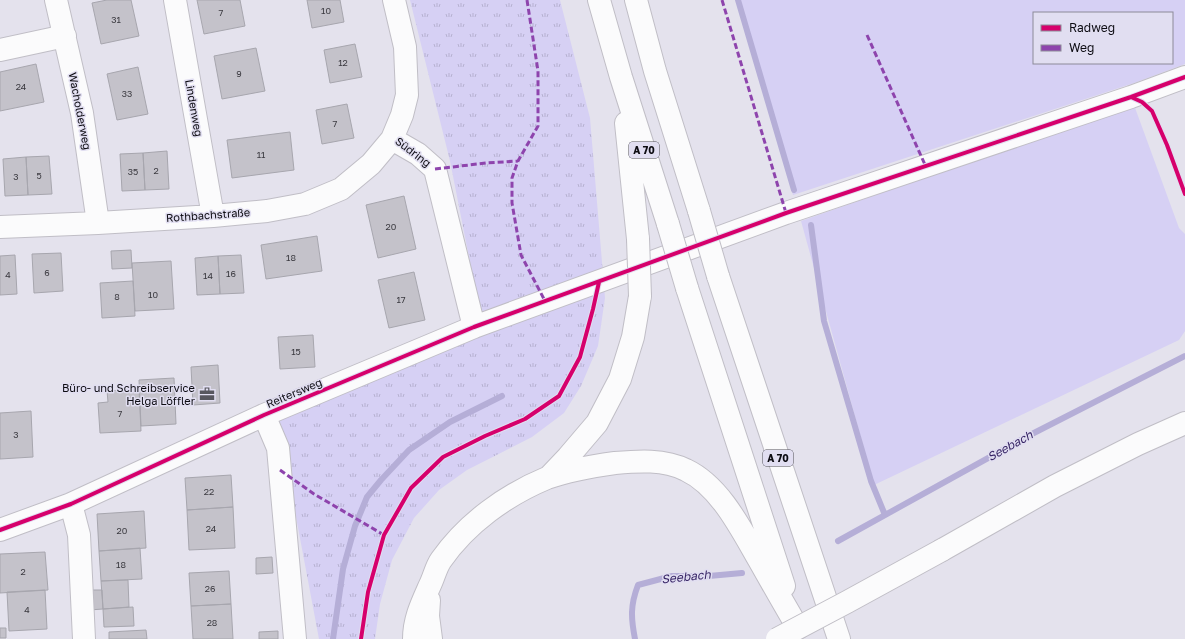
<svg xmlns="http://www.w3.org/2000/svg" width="1185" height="639" font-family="'Golos Text',sans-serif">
	<defs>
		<pattern id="park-tufts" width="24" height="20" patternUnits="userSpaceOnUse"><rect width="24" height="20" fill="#d6d0f4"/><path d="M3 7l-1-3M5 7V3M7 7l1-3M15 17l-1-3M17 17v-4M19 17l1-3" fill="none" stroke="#b6b1d0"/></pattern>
	</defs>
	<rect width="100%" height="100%" fill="#e4e2ed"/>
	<path fill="url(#park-tufts)" d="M 410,0 L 560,0 L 590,118 L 605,298 L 598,346 L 581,386 L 564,413 L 532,437 L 467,470 L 439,490 L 414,518 L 392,560 L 380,604 L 375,639 L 319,639 L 276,411 L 483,328 L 450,161 Z"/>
	<path fill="#d6d0f4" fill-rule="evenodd" d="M 738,0 L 1185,0 L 1185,64 L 1134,83 L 793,195 L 736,1 ZM 1034,13 L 1172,13 L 1172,63 L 1034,63 Z
		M 1134,105 L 1179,228 L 1185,234 L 1185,331 L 1179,340 L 874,485 L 801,221 Z"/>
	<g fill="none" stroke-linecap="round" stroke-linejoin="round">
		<path stroke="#b5aed7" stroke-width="6" d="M 738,0 L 794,190
			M 811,225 L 824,321 L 871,481 L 885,515
			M 838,541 L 1028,436 L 1185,356
			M 333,639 L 343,569 L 355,526 L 367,497 L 381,480 L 409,450 L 450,422 L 502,396
			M 635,639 C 631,618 630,606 638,585 L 672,576 L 709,576 L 742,573"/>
	</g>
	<path fill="#c4c2ca" stroke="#a7a6ae" d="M 107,0 L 131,0 L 139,36 L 101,44 L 92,3 Z
		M 197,0 L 240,0 L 245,26 L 204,34 Z
		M 307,0 L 340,0 L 344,22 L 312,28 Z
		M 355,44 L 362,77 L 330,83 L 324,50 Z
		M 256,48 L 265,91 L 222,99 L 214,56 Z
		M 36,64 L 44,102 L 0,111 L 0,72 Z
		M 138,67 L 148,114 L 117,120 L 107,74 Z
		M 347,104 L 354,138 L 322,144 L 316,110 Z
		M 290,132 L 294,170 L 232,178 L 227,140 Z
		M 167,151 L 169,189 L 145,190 L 143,153 Z
		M 143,153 L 145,190 L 122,191 L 120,154 Z
		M 49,156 L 52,194 L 28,195 L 26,157 Z
		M 26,157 L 28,195 L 5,196 L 3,159 Z
		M 404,196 L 416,249 L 378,258 L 366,205 Z
		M 317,236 L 322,271 L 266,279 L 261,245 Z
		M 131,250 L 132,268 L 112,269 L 111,251 Z
		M 61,253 L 63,291 L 34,293 L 32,254 Z
		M 15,255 L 17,294 L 0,295 L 0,256 Z
		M 241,255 L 244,293 L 220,294 L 218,256 Z
		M 218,256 L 220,294 L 197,295 L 195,258 Z
		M 171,261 L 174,309 L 135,311 L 132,263 Z
		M 414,272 L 425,320 L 389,328 L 378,280 Z
		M 133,281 L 135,316 L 102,318 L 100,283 Z
		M 313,335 L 315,367 L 280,369 L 278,337 Z
		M 218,365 L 220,403 L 193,405 L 191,367 Z
		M 174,378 L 176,424 L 141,426 L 139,380 Z
		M 139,389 L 141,431 L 100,433 L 98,403 L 108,402 L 107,391 Z
		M 31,411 L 33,457 L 0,459 L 0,413 Z
		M 231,475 L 233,507 L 187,510 L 185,478 Z
		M 233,507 L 235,548 L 189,550 L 187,510 Z
		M 144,511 L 146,548 L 99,551 L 97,514 Z
		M 140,548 L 142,579 L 101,581 L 99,551 Z
		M 45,552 L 48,590 L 0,593 L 0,554 Z
		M 272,557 L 273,573 L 256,574 L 256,558 Z
		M 229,571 L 231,604 L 191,606 L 189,573 Z
		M 128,580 L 129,607 L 103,609 L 101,581 Z
		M 45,590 L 47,629 L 9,631 L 7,592 Z
		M 88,590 L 102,590 L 103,609 L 89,610 Z
		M 231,604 L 233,639 L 193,639 L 191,606 Z
		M 133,607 L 134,626 L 104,627 L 103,609 Z
		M 0,628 L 6,628 L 6,638 L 0,638 Z
		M 146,630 L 147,639 L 109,639 L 109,632 Z
		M 278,631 L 278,639 L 259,639 L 259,632 Z"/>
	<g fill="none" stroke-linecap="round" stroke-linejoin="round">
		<g stroke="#c0bec6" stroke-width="24">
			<path id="minor" d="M 56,0 L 82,113 L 98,223
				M 175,0 L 213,216
				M 394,0 L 405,47 L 407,95 L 402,115 L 392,139 L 418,154 L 435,169 L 474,327
				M 0,50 L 65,36
				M 0,227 L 98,223 L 213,216 L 267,211 L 305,204 L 341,189 L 371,164 L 392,139
				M 264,415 L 278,448 L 295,639
				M 71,504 L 79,535 L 84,639
				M 0,530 L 71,504 L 264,415 L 474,327 L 786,213 L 1131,97 L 1185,77"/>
		</g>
		<g stroke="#c0bec6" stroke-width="24">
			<path id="major" d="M 942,550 L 1055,486 L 1138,444 L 1185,423"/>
		</g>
		<g stroke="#c0bec6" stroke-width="24">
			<path id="highway" d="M 599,0 L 621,77 L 668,224
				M 636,0 L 655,71 L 699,211
				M 626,123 L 638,239
				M 718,276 L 839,639
				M 687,288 L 784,586
				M 549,477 L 568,457 L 597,423 L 620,379 L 633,337 L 640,296
				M 429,600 L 428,616 L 431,639
				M 414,639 C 414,619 422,603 430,585 C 434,577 436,567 441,560 C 467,523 506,495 547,478 C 569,470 593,466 615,463 C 638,461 664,459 686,470 C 720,486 741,529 759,560 C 772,583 785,606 798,628"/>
		</g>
		<use href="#minor" stroke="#fbfbfc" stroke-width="22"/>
		<use href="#major" stroke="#fbfbfc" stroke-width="22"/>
		<use href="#highway" stroke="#fbfbfc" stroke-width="22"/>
		<g stroke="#c0bec6" stroke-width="24" stroke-linecap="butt">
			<path id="major-bridge" d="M 777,639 L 847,602 L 942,550"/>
		</g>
		<g stroke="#c0bec6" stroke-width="24" stroke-linecap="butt">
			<path id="highway-bridge" d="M 699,211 L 718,276
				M 668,224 L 687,288
				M 638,239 L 640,296"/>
		</g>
		<use href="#major-bridge" stroke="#fbfbfc" stroke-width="22"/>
		<use href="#highway-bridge" stroke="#fbfbfc" stroke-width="22"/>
		<path stroke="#8e44ad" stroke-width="3" stroke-dasharray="6 3" stroke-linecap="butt" d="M 527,0 L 538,71 L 538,126 L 518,161 L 512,178 L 512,203 L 521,255 L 545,301
			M 722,0 L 786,213
			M 867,35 L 926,167
			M 435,169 L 486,163 L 518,161
			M 280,470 L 314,494 L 384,535"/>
		<g stroke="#e1def1" stroke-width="6">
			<path id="cycleway" d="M 1131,97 L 1142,102 L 1152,111 L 1167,145 L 1185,194
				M 0,530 L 71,504 L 264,415 L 474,327 L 786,213 L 1131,97 L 1185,77
				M 361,639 L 368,592 L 384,535 L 411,488 L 443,457 L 485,436 L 525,419 L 559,396 L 580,357 L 593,309 L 599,282"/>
		</g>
		<use href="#cycleway" stroke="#d6006c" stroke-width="4"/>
	</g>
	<defs>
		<g id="office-bare" transform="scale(1.2)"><path d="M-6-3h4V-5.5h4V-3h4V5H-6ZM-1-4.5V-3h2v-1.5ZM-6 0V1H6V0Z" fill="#58575f" stroke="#e1def1" stroke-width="2.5" paint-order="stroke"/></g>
	</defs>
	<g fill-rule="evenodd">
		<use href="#office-bare" x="207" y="394"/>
	</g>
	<g text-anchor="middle" stroke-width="3" stroke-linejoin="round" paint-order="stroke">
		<g font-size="9" fill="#3b3a40">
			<text x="326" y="14">10</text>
			<text x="221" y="16">7</text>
			<text x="116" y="23">31</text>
			<text x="343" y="66">12</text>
			<text x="239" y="77">9</text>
			<text x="21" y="90">24</text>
			<text x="127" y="97">33</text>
			<text x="335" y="127">7</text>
			<text x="261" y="158">11</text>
			<text x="156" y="174">2</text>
			<text x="133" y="175">35</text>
			<text x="39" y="179">5</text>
			<text x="16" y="180">3</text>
			<text x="391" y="230">20</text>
			<text x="291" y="261">18</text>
			<text x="47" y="276">6</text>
			<text x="231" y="277">16</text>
			<text x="8" y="278">4</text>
			<text x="208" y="279">14</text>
			<text x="153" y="298">10</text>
			<text x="117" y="300">8</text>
			<text x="401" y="303">17</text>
			<text x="296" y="355">15</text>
			<text x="120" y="417">7</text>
			<text x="16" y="438">3</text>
			<text x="209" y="495">22</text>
			<text x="211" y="532">24</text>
			<text x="122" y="534">20</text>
			<text x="121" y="568">18</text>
			<text x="23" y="575">2</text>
			<text x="210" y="592">26</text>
			<text x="27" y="613">4</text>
			<text x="212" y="626">28</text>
		</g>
		<g fill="#e1def1" stroke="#4d4b55" stroke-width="1">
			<rect x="629" y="142" width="30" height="16" rx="3"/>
			<rect x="763" y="450" width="30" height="16" rx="3"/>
		</g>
		<g font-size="10" font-weight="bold" fill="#0d0c12">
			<text x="644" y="154">A 70</text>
			<text x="778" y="462">A 70</text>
		</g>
		<g font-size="11" fill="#0d0c12" stroke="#e1def1">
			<text transform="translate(194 108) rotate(80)" y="4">Lindenweg</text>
			<text transform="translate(80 111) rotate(79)" y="4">Wacholderweg</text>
			<text transform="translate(413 152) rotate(37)" y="4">Südring</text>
			<text transform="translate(208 215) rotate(-4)" y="4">Rothbachstraße</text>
			<text transform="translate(294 393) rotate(-23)" y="4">Reitersweg</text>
		</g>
		<g font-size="11" fill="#0d0c12" stroke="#e1def1" text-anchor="end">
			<text x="195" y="392">Büro- und Schreibservice<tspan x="195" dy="13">Helga Löffler</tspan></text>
		</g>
		<g font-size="12" font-style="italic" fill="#372565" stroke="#e1def1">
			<text transform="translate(1010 446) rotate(-29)" y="4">Seebach</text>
			<text transform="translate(686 577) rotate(-6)" y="4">Seebach</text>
		</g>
	</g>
	<rect x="1033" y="12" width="140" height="52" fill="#e1def1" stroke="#8c8a98"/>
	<rect x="1041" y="25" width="20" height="6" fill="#d6006c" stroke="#8c8a98"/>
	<text x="1069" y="32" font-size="12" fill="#0d0c12">Radweg</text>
	<rect x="1041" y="45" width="20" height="6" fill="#8e44ad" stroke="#8c8a98"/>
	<text x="1069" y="52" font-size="12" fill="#0d0c12">Weg</text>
</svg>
